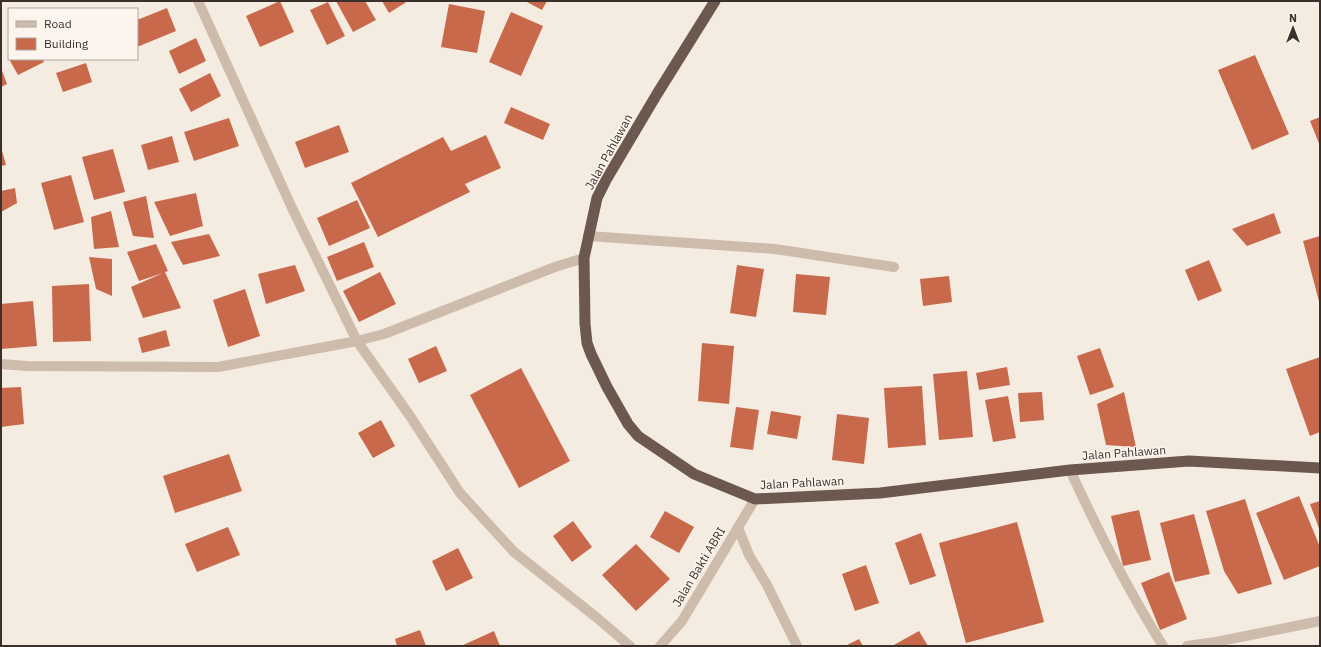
<svg xmlns="http://www.w3.org/2000/svg" width="1321" height="647" font-family="'IBM Plex Sans',sans-serif">
	<style>
		.building { fill: #c8694b }
		.lines { fill: none; stroke-linecap: round; stroke-linejoin: round }
		.minor { stroke: #cdbbac; stroke-width: 10 }
		.tertiary { stroke: #cdbbac; stroke-width: 10 }
		.trunk { stroke: #6c584f; stroke-width: 11 }
		.labels { text-anchor: middle; stroke-width: 3; stroke-linejoin: round; paint-order: stroke }
		.street-label { font-size: 12px; fill: #3b302b; stroke: #fbf5ee }
	</style>
	<rect width="100%" height="100%" fill="#f4ebe1"/>
	<!-- building -->
	<path class="building" d="M280 1 294 32 260 47 246 16Z
		M336 1H365L376 20 353 32Z
		M382 1H408L389 13Z
		M525 1H547L542 10Z
		M328 2 345 36 327 45 310 10Z
		M449 4 485 11 477 53 441 47Z
		M167 8 176 31 137 47V20Z
		M511 12 543 26 521 76 489 62Z
		M196 38 206 61 179 74 169 51Z
		M1255 55 1289 134 1252 150 1218 70Z
		M9 59H42L44 62 18 75Z
		M86 63 92 82 63 92 56 73Z
		M1 68 7 84 1 87Z
		M210 73 221 96 191 112 179 89Z
		M511 107 550 124 543 140 504 123Z
		M1320 117V146L1310 121Z
		M229 118 239 146 194 161 184 132Z
		M339 125 349 152 305 168 295 142Z
		M486 135 501 168 465 184 470 192 378 237 351 183 443 137 451 151Z
		M172 136 179 162 148 170 141 145Z
		M1 147 6 165 1 166Z
		M113 149 125 192 94 200 82 157Z
		M71 175 84 222 54 230 41 183Z
		M15 188 17 203 1 212V191Z
		M196 193 203 226 170 236 154 202Z
		M146 196 154 238 133 236 123 202Z
		M357 200 370 228 329 246 317 218Z
		M111 211 119 247 94 249 91 217Z
		M1274 213 1281 233 1247 246 1232 229Z
		M209 234 220 256 183 265 171 242Z
		M1320 236V305L1303 241Z
		M364 242 374 267 337 281 327 257Z
		M156 244 168 271 165 272 181 308 143 318 131 287 163 273 139 281 127 252Z
		M89 257 112 259V296L96 289Z
		M1209 260 1222 291 1198 301 1185 270Z
		M295 265 305 291 266 304 258 274Z
		M737 265 764 269 756 317 730 313Z
		M380 272 396 304 359 322 343 291Z
		M796 274 830 277 826 315 793 312Z
		M949 276 952 302 923 306 920 279Z
		M89 284 91 341 53 342 52 286Z
		M245 289 260 336 228 347 213 300Z
		M33 301 37 346 1 349V304Z
		M166 330 170 346 142 353 138 338Z
		M702 343 734 346 729 404 698 401Z
		M436 346 447 371 419 383 408 359Z
		M1100 348 1114 387 1090 395 1077 356Z
		M1320 357V432L1310 436 1286 369Z
		M1007 367 1010 385 979 390 976 373Z
		M521 368 570 461 519 488 470 395Z
		M967 371 973 437 939 440 933 374Z
		M922 386 926 445 888 448 884 388Z
		M21 387 24 424 1 427V388Z
		M1042 392 1044 420 1020 422 1018 393Z
		M1124 392 1136 447 1106 445 1097 404Z
		M1008 396 1016 438 993 442 985 400Z
		M736 407 759 410 753 450 730 447Z
		M771 411 801 416 797 439 767 434Z
		M837 414 869 418 864 464 832 460Z
		M381 420 395 446 373 458 358 433Z
		M229 454 242 491 175 513 163 476Z
		M1299 496 1320 547V566L1284 580 1256 513Z
		M1245 499 1272 584 1238 594 1224 571 1206 511Z
		M1320 501V531L1310 504Z
		M1139 510 1151 560 1123 566 1111 516Z
		M665 511 694 527 679 553 650 537Z
		M1194 514 1210 574 1175 582 1160 523Z
		M573 521 592 547 572 562 553 536Z
		M1017 522 1044 622 966 643 939 543Z
		M228 527 240 555 197 572 185 544Z
		M921 533 936 576 910 585 895 543Z
		M636 544 670 579 636 611 602 575Z
		M458 548 473 578 446 591 432 561Z
		M866 565 879 603 855 611 842 574Z
		M1169 572 1187 619 1160 630 1141 583Z
		M420 630 426 646H397L395 639Z
		M494 631 500 646H461Z
		M919 631 928 646H892Z
		M859 639 863 646H845Z"/>
	<g class="lines">
		<!-- minor -->
		<path class="minor" d="M198 1 292 208 357 341 410 416 460 493 514 552 596 617 630 646
			M588 236 775 249 894 267
			M1 364 27 366 218 367 357 341 384 334 555 267 584 258
			M1070 470C1098 531 1128 590 1163 646
			M738 528 749 555 767 585 797 646
			M1187 646 1216 642 1320 621"/>
		<!-- tertiary -->
		<path class="tertiary" d="M660 646 682 621 755 499"/>
		<!-- trunk -->
		<path class="trunk" d="M715 1 657 94 606 180 597 198 584 258 585 324 587 343 591 354 607 387 628 424 638 436 694 474 755 499 880 493 1070 470 1189 461 1320 468"/>
	</g>
	<g class="labels">
		<!-- street labels -->
		<g class="street-label">
			<text transform="translate(609 152) rotate(-61)" y="4">Jalan Pahlawan</text>
			<text transform="translate(1124 453) rotate(-4)" y="4">Jalan Pahlawan</text>
			<text transform="translate(802 483) rotate(-3)" y="4">Jalan Pahlawan</text>
			<text transform="translate(699 567) rotate(-59)" y="4">Jalan Bakti ABRI</text>
		</g>
	</g>
	<!-- border -->
	<rect width="1321" height="647" fill="none" stroke="#3b302b" stroke-width="4"/>
	<!-- legend -->
	<rect x="8" y="8" width="130" height="52" fill="#fbf5ee" stroke="#aea6a0"/>
	<rect x="16" y="21" width="20" height="6" fill="#cdbbac" stroke="#aea6a0"/>
	<text x="44" y="28" font-size="12" fill="#3b302b">Road</text>
	<rect x="16" y="38" width="20" height="12" fill="#c8694b" stroke="#aea6a0"/>
	<text x="44" y="48" font-size="12" fill="#3b302b">Building</text>
	<!-- north arrow -->
	<g transform="translate(1293 28)" stroke="#fbf5ee" stroke-width="3" paint-order="stroke">
	<path d="M0-3L7 15L0 10L-7 15Z" fill="#3b302b"/>
	<text y="-6" font-size="11" font-weight="bold" text-anchor="middle" fill="#3b302b">N</text>
	</g>
</svg>
